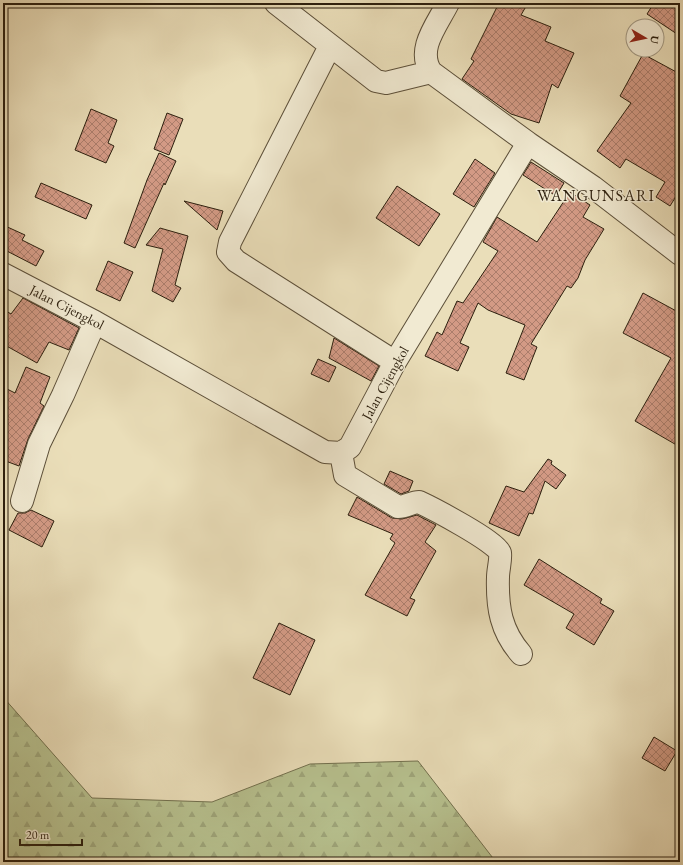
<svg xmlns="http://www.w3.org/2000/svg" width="683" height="865" font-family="'EB Garamond',serif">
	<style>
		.forest { fill: url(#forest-firs); stroke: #72704e }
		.building { fill: url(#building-cross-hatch); stroke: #2c1f0e }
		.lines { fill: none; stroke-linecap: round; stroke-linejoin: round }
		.street-casing { stroke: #5c4f39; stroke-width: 24 }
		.street { stroke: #f1ead2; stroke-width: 22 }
		.labels { text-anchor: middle; stroke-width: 3; stroke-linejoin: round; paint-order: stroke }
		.street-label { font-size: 14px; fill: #2c1f0e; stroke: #f1ead2 }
		.quarter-label { font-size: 16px; letter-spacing: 1px; fill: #2c1f0e; stroke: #f1ead2 }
	</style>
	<defs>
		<pattern id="forest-firs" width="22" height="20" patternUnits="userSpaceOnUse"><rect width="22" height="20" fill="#b7c18f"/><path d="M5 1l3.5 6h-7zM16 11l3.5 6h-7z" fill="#9ea57a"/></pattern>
		<pattern id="building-cross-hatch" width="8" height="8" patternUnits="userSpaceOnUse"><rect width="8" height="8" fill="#d39a85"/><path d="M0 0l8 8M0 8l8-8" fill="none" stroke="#ab7d6b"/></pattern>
	</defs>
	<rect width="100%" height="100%" fill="#eadeb9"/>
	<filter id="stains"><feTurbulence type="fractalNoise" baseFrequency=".005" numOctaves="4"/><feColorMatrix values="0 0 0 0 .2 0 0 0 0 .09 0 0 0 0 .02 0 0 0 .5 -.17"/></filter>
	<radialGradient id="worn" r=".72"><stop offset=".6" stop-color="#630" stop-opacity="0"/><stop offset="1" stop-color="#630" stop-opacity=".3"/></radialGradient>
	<!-- forest -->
	<path class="forest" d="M3 697 92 798 212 802 310 764 418 761 496 862H3Z"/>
	<!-- building -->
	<path class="building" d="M499 3H528L521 15 551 27 545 41 574 53 558 88 552 84 539 123 511 114 462 79 474 61 471 59Z
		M654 3H680V36L647 14Z
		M643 54 680 74V190L670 206 656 197 665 182 626 159 620 168 597 151 631 103 620 96Z
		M91 109 117 120 108 143 114 146 106 163 75 150Z
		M167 113 183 119 169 155 154 149Z
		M159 153 176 161 165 185 164 183 135 248 124 243 147 180Z
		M475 159 495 173 474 207 453 194Z
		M531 162 564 183 556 196 523 175Z
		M41 183 92 205 86 219 35 197Z
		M397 186 440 214 419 246 376 218Z
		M570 192 590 205 583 217 604 229 585 260 578 278 571 288 567 286 531 344 537 347 524 380 506 373 525 325 488 310 478 303 460 343 469 347 458 371 425 356 437 332 442 335 457 301 463 303 498 251 483 242 497 217 537 242Z
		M184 201 223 211 217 230Z
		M3 225 25 235 22 240 44 251 36 266 3 249Z
		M160 228 188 236 175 285 181 288 173 302 152 291 163 249 146 245Z
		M108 261 133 272 120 301 96 290Z
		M643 293 680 313V447L635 421 671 358 623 333Z
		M23 298 79 328 69 350 49 342 37 363 3 344V309L11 314Z
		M334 338 379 366 371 381 329 358Z
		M318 359 336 367 329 382 311 374Z
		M26 367 50 377 40 403 44 406 28 439 19 466 3 460V431L8 419 3 416V387L15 393Z
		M548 459 552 461 551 464 566 475 556 489 545 481 533 514 529 513 519 536 489 523 506 486 524 492Z
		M390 471 413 481 409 491 401 494 384 484Z
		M357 497 392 518 402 519 417 515 436 525 425 542 436 551 410 598 415 600 407 616 365 595 395 543 390 539 393 534 348 515Z
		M31 510 54 521 42 547 9 530 18 513H25Z
		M539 559 602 599 600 603 614 611 594 645 566 628 574 614 524 585Z
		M279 623 315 640 290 695 253 678Z
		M654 737 677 751 665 771 642 758Z"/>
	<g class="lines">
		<defs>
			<path id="street" d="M276 3 376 81 386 83 431 72
				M448 3C437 25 416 49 431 72L528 143 593 187 680 254
				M330 46 230 242 228 252 236 261 395 362
				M3 274 95 322 325 452 341 453 350 447 395 362 528 143
				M341 453 345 475 398 507C406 507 412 502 419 502 432 508 497 542 500 553 501 560 498 570 498 577 497 608 501 631 521 654
				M22 501 39 444 63 395 95 322"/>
		</defs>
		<!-- street casing -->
		<use href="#street" class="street-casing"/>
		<!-- street -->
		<use href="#street" class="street"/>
	</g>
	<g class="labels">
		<!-- street labels -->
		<g class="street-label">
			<text transform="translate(67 307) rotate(27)" y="5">Jalan Cijengkol</text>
			<text transform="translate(385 383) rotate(-61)" y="5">Jalan Cijengkol</text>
		</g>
		<!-- quarter labels -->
		<g class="quarter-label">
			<text x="596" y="201">WANGUNSARI</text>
		</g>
	</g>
	<!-- margin -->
	<rect width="683" height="865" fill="none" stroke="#eadeb9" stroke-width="16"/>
	<rect x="4" y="4" width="675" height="857" fill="none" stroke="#2c1f0e" stroke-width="2"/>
	<rect x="8" y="8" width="667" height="849" fill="none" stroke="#2c1f0e"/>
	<!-- north arrow -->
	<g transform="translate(645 38) rotate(99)"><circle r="19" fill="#f1ead2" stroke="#a29984"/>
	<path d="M0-3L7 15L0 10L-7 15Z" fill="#8f2418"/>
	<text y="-6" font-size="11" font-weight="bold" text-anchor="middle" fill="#2c1f0e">U</text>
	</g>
	<!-- scale -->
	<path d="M20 839v6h62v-6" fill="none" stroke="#2c1f0e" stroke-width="2"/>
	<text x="26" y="839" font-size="12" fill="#2c1f0e" stroke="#f1ead2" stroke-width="3" paint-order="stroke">20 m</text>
	<rect width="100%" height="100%" filter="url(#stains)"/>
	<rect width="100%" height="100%" fill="url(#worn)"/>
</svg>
